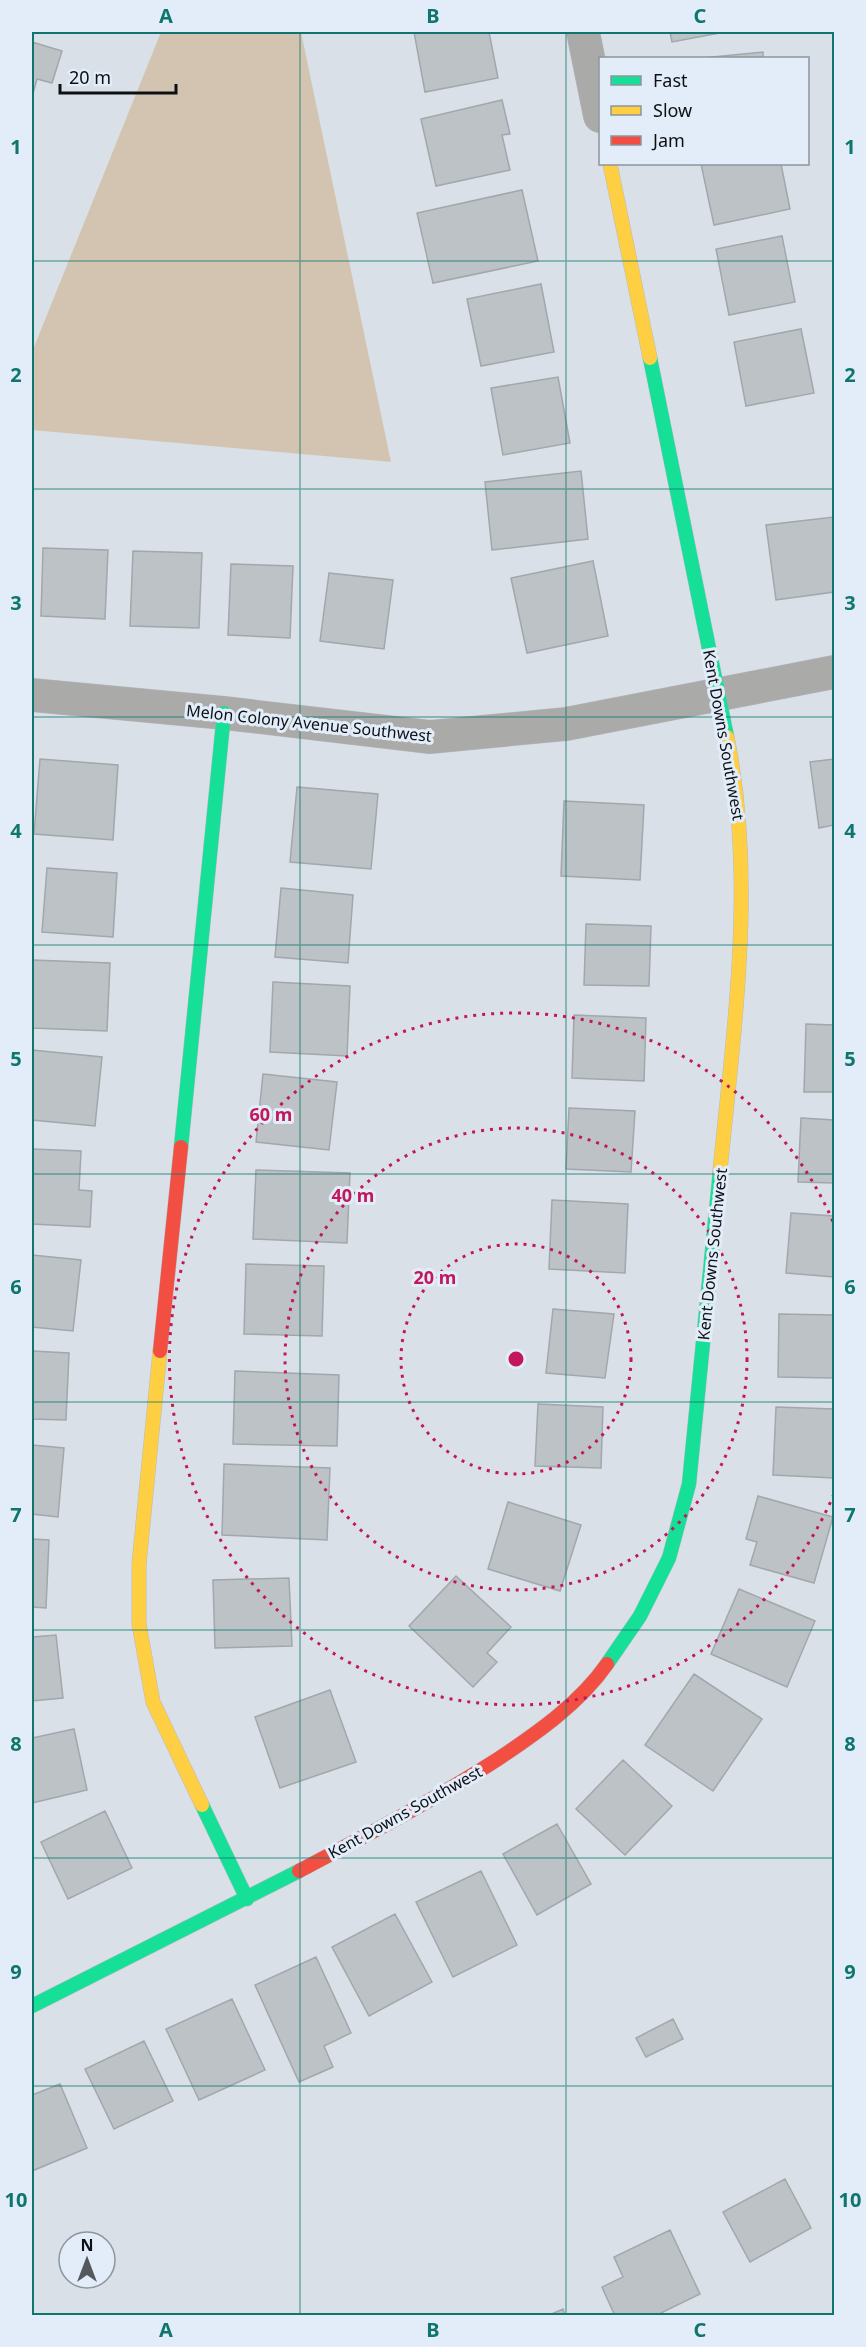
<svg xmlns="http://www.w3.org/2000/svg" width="866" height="2347" font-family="'Noto Sans',sans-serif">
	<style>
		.green { fill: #d3c4b1 }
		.building { fill: #bdc2c7; stroke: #a2a7ac; stroke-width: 1.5 }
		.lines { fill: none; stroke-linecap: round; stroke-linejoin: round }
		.street-casing { stroke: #b6bbc0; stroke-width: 34 }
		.fast-casing { stroke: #b6bbc0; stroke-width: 15 }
		.slow-casing { stroke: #b6bbc0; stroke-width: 15 }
		.jam-casing { stroke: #b6bbc0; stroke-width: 15 }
		.street { stroke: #aaaaa9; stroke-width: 33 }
		.fast { stroke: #16e098; stroke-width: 14 }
		.slow { stroke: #ffcf43; stroke-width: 14 }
		.jam { stroke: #f24e42; stroke-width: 14 }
		.grid { fill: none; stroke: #0f766e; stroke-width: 1.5; stroke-opacity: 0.55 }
		.ring { fill: none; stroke: #c2185b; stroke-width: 3; stroke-dasharray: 3 6 }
		.labels { text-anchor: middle; stroke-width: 6; stroke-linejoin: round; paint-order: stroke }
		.street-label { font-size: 16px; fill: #0d1014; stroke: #e2edf9 }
		.centre { fill: #c2185b; stroke: #e2edf9; stroke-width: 3 }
		.ring-label { font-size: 18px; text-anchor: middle; font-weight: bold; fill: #c2185b; stroke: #e2edf9; stroke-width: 6; stroke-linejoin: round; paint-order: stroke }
		.neatline { fill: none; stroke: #0f766e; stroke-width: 2 }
		.grid-label { font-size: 20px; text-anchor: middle; font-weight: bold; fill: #0f766e }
	</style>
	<rect width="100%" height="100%" fill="#dae0e7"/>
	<!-- green -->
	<path class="green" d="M161 32H301L391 462 32 430V352Z"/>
	<!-- building -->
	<path class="building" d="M414 32H489L498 78 425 92Z
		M670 32H725L672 42Z
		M32 42 62 51 52 83 37 79 32 97Z
		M763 52V58H702Z
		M502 100 510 134 502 135 510 170 436 186 421 119Z
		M701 164H781L790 209 714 225Z
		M522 190 538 261 433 283 417 213Z
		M782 236 795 302 729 315 716 249Z
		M541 284 554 352 481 366 467 299Z
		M801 329 814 393 746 406 734 342Z
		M558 377 570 443 503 455 491 388Z
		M581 471 588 539 492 550 485 482Z
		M834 517V592L776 600 766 525Z
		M43 548 108 550 105 619 41 616Z
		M133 551 202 553 199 628 130 626Z
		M593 561 608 636 527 653 511 578Z
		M231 564 293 566 290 638 228 635Z
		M329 573 393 580 384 649 320 641Z
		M40 759 118 765 113 840 34 834Z
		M834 759V825L819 828 810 762Z
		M297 787 378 794 371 869 290 862Z
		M564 801 644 805 640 880 561 876Z
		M47 868 117 873 113 937 42 932Z
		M281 888 353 895 348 963 275 957Z
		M586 924 651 926 649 986 584 985Z
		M33 960 110 963 107 1031 32 1028Z
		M273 982 350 986 347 1056 270 1052Z
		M574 1015 646 1018 644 1081 572 1078Z
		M806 1024 834 1025V1092H804Z
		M32 1050 102 1057 95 1126 32 1120Z
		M263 1074 337 1082 329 1150 256 1142Z
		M569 1108 635 1111 631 1172 566 1169Z
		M801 1118 834 1120V1183L798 1182Z
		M32 1149 81 1151 79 1190 92 1191 90 1227 32 1224Z
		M256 1170 350 1173 347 1243 253 1239Z
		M552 1200 628 1204 625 1273 549 1269Z
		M791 1213 834 1216V1277L786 1273Z
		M32 1255 81 1260 73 1331 32 1327Z
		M246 1264 324 1266 322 1336 244 1334Z
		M553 1309 614 1314 605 1378 546 1373Z
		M779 1314 834 1315V1378L778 1377Z
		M32 1351 69 1353 66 1420 32 1419Z
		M235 1371 339 1375 337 1446 233 1444Z
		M538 1404 603 1407 601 1468 535 1466Z
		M776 1407 834 1409V1478L773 1475Z
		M32 1445 64 1448 58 1517 32 1514Z
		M224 1464 330 1468 327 1540 222 1535Z
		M758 1496 833 1517 814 1583 750 1565 757 1542 746 1539Z
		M508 1502 581 1525 560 1591 488 1569Z
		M32 1539 49 1540 46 1608 32 1607Z
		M456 1576 511 1627 487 1653 497 1662 473 1687 409 1626Z
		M289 1578 292 1646 215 1648 213 1580Z
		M739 1589 815 1621 787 1687 711 1654Z
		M56 1635 63 1698 32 1701V1637Z
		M694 1674 762 1719 713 1791 645 1745Z
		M330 1690 356 1762 280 1788 255 1717Z
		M74 1729 87 1790 32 1803V1738Z
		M623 1760 672 1806 625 1855 576 1809Z
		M105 1811 132 1868 68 1899 41 1842Z
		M557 1824 591 1884 537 1915 503 1854Z
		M481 1871 517 1945 453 1977 416 1902Z
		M395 1914 432 1982 369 2016 332 1947Z
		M316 1957 351 2033 324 2046 333 2067 299 2082 255 1985Z
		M232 1999 265 2070 199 2100 166 2029Z
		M673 2019 683 2039 646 2057 636 2038Z
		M144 2041 173 2101 114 2129 85 2069Z
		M60 2084 87 2148 32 2171V2095Z
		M785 2179 811 2228 750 2262 723 2212Z
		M670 2230 700 2294 655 2316H615L602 2287 623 2277 614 2257Z
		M563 2309 565 2316H547Z"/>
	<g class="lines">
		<defs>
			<path id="street" d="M583 32 600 116
				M32 695 224 713 430 737 566 724 834 672"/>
			<path id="fast" d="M650 358 727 737
				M181 1147 224 713
				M607 1664 640 1616 669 1558 689 1484 720 1171
				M202 1805 247 1899
				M32 2006 299 1871"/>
			<path id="slow" d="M610 164 650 358
				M720 1171C734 1027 756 880 727 737
				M160 1351 139 1564V1624L153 1702 202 1805"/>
			<path id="jam" d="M160 1351 181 1147
				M299 1871C367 1835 434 1800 498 1759 537 1733 580 1703 607 1664"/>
		</defs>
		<!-- street casing -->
		<use href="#street" class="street-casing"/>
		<!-- fast casing -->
		<use href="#fast" class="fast-casing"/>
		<!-- slow casing -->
		<use href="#slow" class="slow-casing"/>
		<!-- jam casing -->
		<use href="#jam" class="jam-casing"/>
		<!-- street -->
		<use href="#street" class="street"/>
		<!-- fast -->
		<use href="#fast" class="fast"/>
		<!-- slow -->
		<use href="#slow" class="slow"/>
		<!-- jam -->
		<use href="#jam" class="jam"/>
	</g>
	<!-- grid -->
	<path class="grid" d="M300 32V2316M566 32V2316M32 261H834M32 489H834M32 717H834M32 945H834M32 1174H834M32 1402H834M32 1630H834M32 1858H834M32 2086H834"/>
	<!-- distance rings -->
	<g class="ring">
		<circle cx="516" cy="1359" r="115"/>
		<circle cx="516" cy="1359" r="231"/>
		<path d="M834 1494A346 346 0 1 1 834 1224"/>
	</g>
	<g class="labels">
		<!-- street labels -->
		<g class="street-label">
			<text transform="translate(309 723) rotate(6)" y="6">Melon Colony Avenue Southwest</text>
			<text transform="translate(724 735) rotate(80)" y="6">Kent Downs Southwest</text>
			<text transform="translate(712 1254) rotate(-84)" y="6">Kent Downs Southwest</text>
			<text transform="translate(405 1812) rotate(-29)" y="6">Kent Downs Southwest</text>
		</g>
	</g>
	<circle cx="516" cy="1359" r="9" class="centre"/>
	<g class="ring-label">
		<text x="271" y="1121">60 m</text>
		<text x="353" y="1202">40 m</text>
		<text x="435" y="1284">20 m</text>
	</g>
	<!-- border -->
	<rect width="866" height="2347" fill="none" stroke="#e2edf9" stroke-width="66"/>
	<!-- legend -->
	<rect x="599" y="57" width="210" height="108" fill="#e2edf9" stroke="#8d959d" stroke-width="1.5"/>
	<rect x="611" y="76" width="30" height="9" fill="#16e098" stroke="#8d959d" stroke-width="1.5"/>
	<text x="653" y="87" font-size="18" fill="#0d1014">Fast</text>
	<rect x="611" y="106" width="30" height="9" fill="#ffcf43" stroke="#8d959d" stroke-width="1.5"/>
	<text x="653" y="117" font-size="18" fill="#0d1014">Slow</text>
	<rect x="611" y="136" width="30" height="9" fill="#f24e42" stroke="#8d959d" stroke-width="1.5"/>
	<text x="653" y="147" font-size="18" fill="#0d1014">Jam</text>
	<!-- north arrow -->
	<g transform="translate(87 2260)"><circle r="28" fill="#e2edf9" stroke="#8d959d" stroke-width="1.5"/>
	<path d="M0-4.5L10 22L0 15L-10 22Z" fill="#55595e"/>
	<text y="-9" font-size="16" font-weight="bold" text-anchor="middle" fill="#0d1014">N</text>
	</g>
	<!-- scale -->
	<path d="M60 84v9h116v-9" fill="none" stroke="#0d1014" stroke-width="3"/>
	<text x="69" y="84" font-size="18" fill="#0d1014" stroke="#e2edf9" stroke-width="4.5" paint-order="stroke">20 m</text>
	<rect x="33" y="33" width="800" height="2281" class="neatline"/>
	<g class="grid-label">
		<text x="166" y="23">A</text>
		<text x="433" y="23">B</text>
		<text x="700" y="23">C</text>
		<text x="16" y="154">1</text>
		<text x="850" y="154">1</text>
		<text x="16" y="382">2</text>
		<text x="850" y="382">2</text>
		<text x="16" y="610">3</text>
		<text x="850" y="610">3</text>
		<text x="16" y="838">4</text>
		<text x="850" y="838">4</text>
		<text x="16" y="1066">5</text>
		<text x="850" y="1066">5</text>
		<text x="16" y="1294">6</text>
		<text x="850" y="1294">6</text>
		<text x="16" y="1522">7</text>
		<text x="850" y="1522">7</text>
		<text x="16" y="1751">8</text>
		<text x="850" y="1751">8</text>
		<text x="16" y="1979">9</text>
		<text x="850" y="1979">9</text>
		<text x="16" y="2207">10</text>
		<text x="850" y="2207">10</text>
		<text x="166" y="2337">A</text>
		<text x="433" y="2337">B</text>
		<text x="700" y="2337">C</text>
	</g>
</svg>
